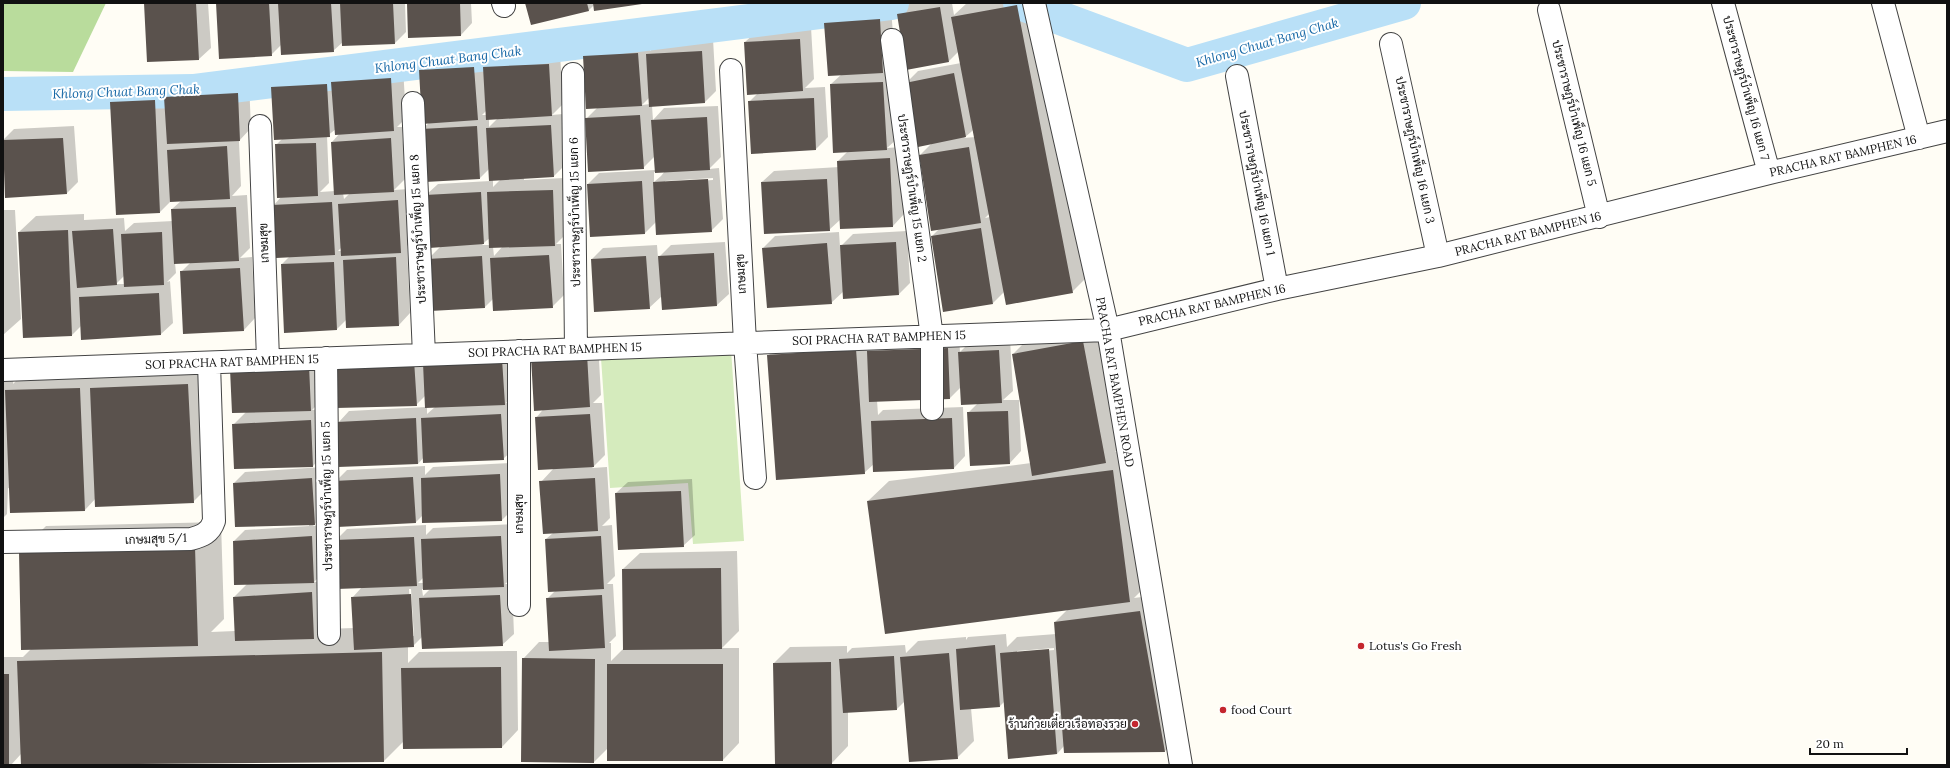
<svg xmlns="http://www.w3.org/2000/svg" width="1950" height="768" font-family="Lora,Sarabun,serif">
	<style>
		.green { fill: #d5ebbd }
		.forest { fill: #b9dc9c }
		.shadow { fill: #0003; fill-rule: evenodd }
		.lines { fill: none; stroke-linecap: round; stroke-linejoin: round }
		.canal { stroke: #b9e0f7; stroke-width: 34 }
		.building { fill: #5a524d }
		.minor-casing { stroke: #444; stroke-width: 24 }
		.minor { stroke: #fff; stroke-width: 22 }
		.poi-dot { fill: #c4262e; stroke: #fff; stroke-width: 1.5 }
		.labels { text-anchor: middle; stroke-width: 4; stroke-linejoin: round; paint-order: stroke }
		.street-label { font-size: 12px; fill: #111; stroke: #fff }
		.poi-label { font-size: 12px; fill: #111; stroke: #fff; text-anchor: start }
		.water-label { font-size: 13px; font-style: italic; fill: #1768a6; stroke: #fff }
	</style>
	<rect width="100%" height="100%" fill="#fffdf5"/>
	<!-- green -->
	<path class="green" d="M731 349 744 541 693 544 688 483 610 488 601 358Z"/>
	<!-- forest -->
	<path class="forest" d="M3 3H106L73 72 3 71Z"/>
	<!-- shadow -->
	<path class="shadow" d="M145 3H208L211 48 199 59 148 61Z
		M217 3H405L406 32 395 43 343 42 333 51 281 45 271 55Z
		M408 3H471L472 23 461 35Z
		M527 3H642L594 5 589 10 532 23Z
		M910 3H952L954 15 967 3H1041L1093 271 1072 292 1005 291 993 303 932 236 939 229 920 155 932 143 906 83 918 71 961 63 959 51 949 61 898 14ZM974 129 975 137 964 138 971 132ZM990 213V217L985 218Z
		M891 8 895 60 884 71 894 70 898 138 887 148 901 147 904 214 893 226 841 219 829 230 762 182 774 171 839 167 838 161 848 151 831 84 842 74 825 23 837 11Z
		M811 27 814 79 805 88 825 87 828 137 816 149 749 102 758 93 745 42 757 31Z
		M713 39 716 91 705 102 652 106 653 120 664 108 718 106 721 157 709 169 719 168 723 219 711 231 656 222 645 233 591 236 588 184 599 173 655 170V156L643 168 586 119 597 108 584 57 595 45 649 42 650 51 659 43ZM650 97V104L642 105ZM665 171 661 176 654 182V172ZM713 178V180L665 183V181Z
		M560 53 563 104 552 115 563 114 566 164 554 176 524 178V180L564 178 566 234 556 244H561L564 295 552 307 493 299 485 307 428 259 441 246 426 195 438 184 490 181V168L480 178 425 181 422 129 430 122 420 71 431 59 486 56V66L496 56ZM487 110V115H482ZM489 118H498L489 127ZM501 179 493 187V180ZM490 238V245H482L486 241ZM493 247H502L494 256Z
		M403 67 406 118 397 127H402L405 179 394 190 409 189 412 240 407 246 410 313 399 325 347 319 337 329 282 264 290 256 273 206 282 196 276 145 282 139 272 87 284 76 338 73V76L344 70ZM336 129 340 133 332 142 335 191 320 192 329 183 327 136ZM343 193H350L344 199ZM342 247V251H338Z
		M249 82 251 128 239 141 241 186 232 196 247 195 250 248 240 258 252 257 255 318 244 330 181 272 191 262 175 263 176 273 167 282 170 281 173 323 161 334 81 326 72 335 19 232 36 216 84 214V220L124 218 125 231 134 223 173 221 172 209 181 201H171L160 212 111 102 128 86 171 84V91L177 86ZM124 276 125 284H116Z
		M74 126 78 182 67 193 6 197 3 140 14 129Z
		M3 210H15L21 319 3 335Z
		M907 231 910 283 899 294 844 291 831 303 763 248 775 236 839 232 840 247 853 234Z
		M725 242 729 294 717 305 662 296 649 308 592 259 603 248 657 245 658 258 671 245Z
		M1100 325 1122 446 1115 452 1134 450 1151 581 1134 598 1157 595 1181 735 1165 751 1064 746 1057 754 1009 758 1005 701 1000 706 971 708 974 741 957 758 905 701 897 709 848 712V746L832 763 774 663 790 647 847 646V653L852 648 905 645 906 653 918 641 966 637V640L968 637 1006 634 1007 647 1017 637 1056 634 1055 622 1067 610 868 501 889 481 1031 463 1020 400H1019L1021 451 1010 463 968 413 978 403 961 387 950 398 877 400 878 415 883 410 963 407 965 456 954 468 874 464 864 473 768 356 785 339 959 337 960 352 971 341 1010 339 1013 391 1003 400H1020L1013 354 1029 338ZM1054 648V650L1017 653V651Z
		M598 343 601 395 593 403H602L605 455 592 468 607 467 610 518 602 526 612 525 615 576 607 584H613L616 636 609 643H611V661L624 648 623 569 640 553 737 551 739 631 722 648H739V743L723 760 608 748 594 762 522 761 523 659 539 642H550L547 599 555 591 546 539 553 533 541 482 554 468 536 418Z
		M513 348 516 393 506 403H512L515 448 503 459 424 457 418 464 338 423 349 411 426 407 425 396 416 405 336 365ZM427 407H435L427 414Z
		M320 353 323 399 312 410 322 409 324 454 313 466 233 425 246 412Z
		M214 359 219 476 193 502 96 498 85 510 8 488 7 514 3 518V375H14L13 384 32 365Z
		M511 463 514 508 502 520 423 515 416 522 335 482 347 470 425 466V475L433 467Z
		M323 467 326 512 313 526 323 525 326 570 314 582 323 581V629L354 628 352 598 362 587 336 540 347 529 426 525V535L433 528 513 524 515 575 505 584H512L514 634 502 645 422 637 413 646H408V663L419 652 517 651 518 730 502 747 404 741 384 761 21 754 11 765H3V657H23L31 649 20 552 46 526 221 522 224 619 211 632 235 631 234 597 247 584 234 541 245 530 309 526V524L234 483 245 472ZM424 577V583H418ZM409 589H411L414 636H412ZM422 589H430L423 596Z
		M692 479 695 535 683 546 616 493 628 482Z"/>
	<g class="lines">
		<!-- canal -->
		<path class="canal" d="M1020 3 1187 65 1404 3
			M3 94 193 91 892 3"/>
	</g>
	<!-- building -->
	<path class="building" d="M144 3H196L199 60 147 62Z
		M216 3H269L272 56 219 59Z
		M278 3H331L334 52 281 55Z
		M340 3H393L395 44 342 46Z
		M407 3H460L461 36 408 38Z
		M525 3H587L589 11 531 25Z
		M593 3H642V4L594 11Z
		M1017 5 1073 293 1006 305 951 17Z
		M940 7 949 62 906 70 897 14Z
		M880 19 883 73 828 76 824 23Z
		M800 39 803 91 747 95 744 42Z
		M702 51 705 103 649 107 646 54Z
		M638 53 642 106 586 109 583 56Z
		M549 64 552 116 486 120 483 67Z
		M474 67 478 120 422 124 419 70Z
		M954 73 966 137 918 147 905 83Z
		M391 78 394 131 335 135 331 82Z
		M883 82 887 150 833 153 830 84Z
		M327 84 330 137 274 140 271 87Z
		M238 93 240 141 167 144 164 97Z
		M814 98 816 150 751 154 748 101Z
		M155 100 160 213 116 215 110 102Z
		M640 115 644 169 588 172 585 118Z
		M707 117 710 170 655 173 651 120Z
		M551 125 554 177 489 181 486 128Z
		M477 126 480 179 425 182 421 129Z
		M63 138 67 194 5 198 3 140Z
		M391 138 394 192 334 195 331 142Z
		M316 143 318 196 277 198 275 144Z
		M227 146 230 199 170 202 167 150Z
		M969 147 981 223 931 231 919 155Z
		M890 158 893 227 840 229 837 161Z
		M708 179 712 232 656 235 653 182Z
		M827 179 830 231 764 234 761 182Z
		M642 181 645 234 590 237 587 184Z
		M553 190 555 246 489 248 487 192Z
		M481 192 484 244 429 248 425 195Z
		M398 200 401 253 341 256 338 204Z
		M332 202 335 255 276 258 272 205Z
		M236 207 239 261 174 264 171 209Z
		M981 228 993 304 943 312 931 236Z
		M113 229 117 285 77 288 72 231Z
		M68 230 72 336 23 338 18 232Z
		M162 232 164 285 124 287 121 234Z
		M896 242 899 295 843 299 840 245Z
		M827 243 832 304 767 308 762 248Z
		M714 253 717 306 662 310 658 256Z
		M549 255 553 308 493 311 490 258Z
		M482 256 485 308 430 311 427 259Z
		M646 256 650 309 594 312 591 259Z
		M396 257 399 326 346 328 343 260Z
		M334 262 337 330 284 333 281 264Z
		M240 268 244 331 183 334 180 271Z
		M159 293 161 335 81 340 79 297Z
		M1083 341 1106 463 1032 476 1012 354Z
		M948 348 950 399 869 402 867 351Z
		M856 349 865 474 776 480 767 355Z
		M999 350 1002 403 961 405 958 352Z
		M587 354 590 407 534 411 531 357Z
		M502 359 505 405 425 408 423 363Z
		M414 360 417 406 336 408 335 364Z
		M309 365 311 411 232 413 230 369Z
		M188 384 194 503 95 507 90 388Z
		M80 388 85 511 10 513 5 390Z
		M1008 411 1010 464 970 466 967 412Z
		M501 414 504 460 423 463 421 418Z
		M590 414 594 467 538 470 535 417Z
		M416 418 418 464 338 467 337 422Z
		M952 418 954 469 873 472 871 421Z
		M311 420 313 467 234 469 232 424Z
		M1113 470 1130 602 885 634 867 501Z
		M500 474 502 521 422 523 421 478Z
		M413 477 416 523 337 527 334 481Z
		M312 478 315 525 235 527 233 483Z
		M595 478 598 531 543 534 539 481Z
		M681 491 684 547 618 550 615 493Z
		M312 536 314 583 234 585 233 541Z
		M501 536 504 587 423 590 421 539Z
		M601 536 604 589 548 592 545 539Z
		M414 537 417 586 337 589 335 540Z
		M195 547 198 646 21 650 19 552Z
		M721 568 722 649 623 650 622 569Z
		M312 592 314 639 235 641 233 597Z
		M411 594 414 647 354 650 351 597Z
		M500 595 503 646 422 649 419 598Z
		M602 595 605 648 549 651 546 598Z
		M1140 611 1165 752 1064 753 1054 622Z
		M995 645 1000 707 960 710 956 649Z
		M1049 649 1057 754 1008 759 1000 653Z
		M382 652 384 762 21 765 17 661Z
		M949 653 958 759 909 762 900 657Z
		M894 656 897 710 843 713 839 659Z
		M522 658 595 659 594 763 521 762Z
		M831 662 832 764H775L773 663Z
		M607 664H723V761H607Z
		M501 667 502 748 403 749 401 668Z
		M3 674H9V765H3Z"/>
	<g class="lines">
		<defs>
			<path id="minor" d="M503 3 504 6
				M1034 3 1108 330 1181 765
				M1723 3 1769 173
				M1883 3 1919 138
				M1549 10 1599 217
				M892 40 932 337V409
				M1391 44 1438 256
				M731 70 745 343 755 478
				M573 74 576 349
				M1237 76 1277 289
				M413 103 424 355
				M260 126 268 360
				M519 351V605
				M326 358 329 634
				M3 370 1108 330 1277 289 1438 256 1769 173 1947 131
				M3 542 191 539C202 536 210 533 214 521L209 363"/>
		</defs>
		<!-- minor casing -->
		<use href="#minor" class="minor-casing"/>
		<!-- minor -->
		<use href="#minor" class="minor"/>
	</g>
	<!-- markers -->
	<g class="poi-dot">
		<circle cx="1361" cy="646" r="4"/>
		<circle cx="1223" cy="710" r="4"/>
		<circle cx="1135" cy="724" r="4"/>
	</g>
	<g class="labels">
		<!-- street labels -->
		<g class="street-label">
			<text transform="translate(1746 88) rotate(75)" y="4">ประชาราษฎร์บำเพ็ญ 16 แยก 7</text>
			<text transform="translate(1574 113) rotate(76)" y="4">ประชาราษฎร์บำเพ็ญ 16 แยก 5</text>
			<text transform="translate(1415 150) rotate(78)" y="4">ประชาราษฎร์บำเพ็ญ 16 แยก 3</text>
			<text transform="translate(1843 156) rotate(-13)" y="4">PRACHA RAT BAMPHEN 16</text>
			<text transform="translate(1257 183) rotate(79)" y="4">ประชาราษฎร์บำเพ็ญ 16 แยก 1</text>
			<text transform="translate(912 188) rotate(82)" y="4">ประชาราษฎร์บำเพ็ญ 15 แยก 2</text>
			<text transform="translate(575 212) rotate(-91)" y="4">ประชาราษฎร์บำเพ็ญ 15 แยก 6</text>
			<text transform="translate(418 229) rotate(-93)" y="4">ประชาราษฎร์บำเพ็ญ 15 แยก 8</text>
			<text transform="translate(1528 234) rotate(-14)" y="4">PRACHA RAT BAMPHEN 16</text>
			<text transform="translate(264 243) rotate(-92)" y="4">เกษมสุข</text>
			<text transform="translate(741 274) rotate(-93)" y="4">เกษมสุข</text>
			<text transform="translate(1212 305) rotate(-13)" y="4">PRACHA RAT BAMPHEN 16</text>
			<text transform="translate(879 338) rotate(-2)" y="4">SOI PRACHA RAT BAMPHEN 15</text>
			<text transform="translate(555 350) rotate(-2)" y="4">SOI PRACHA RAT BAMPHEN 15</text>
			<text transform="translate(232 362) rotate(-2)" y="4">SOI PRACHA RAT BAMPHEN 15</text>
			<text transform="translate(1115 382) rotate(80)" y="4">PRACHA RAT BAMPHEN ROAD</text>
			<text transform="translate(327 496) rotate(-91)" y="4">ประชาราษฎร์บำเพ็ญ 15 แยก 5</text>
			<text transform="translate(519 514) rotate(-90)" y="4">เกษมสุข</text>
			<text transform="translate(156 539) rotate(-2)" y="4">เกษมสุข 5/1</text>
		</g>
		<!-- poi labels -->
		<g class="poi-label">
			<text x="1369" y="650">Lotus's Go Fresh</text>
			<text x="1231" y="714">food Court</text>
			<text x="1127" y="728" text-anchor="end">ร้านก๋วยเตี๋ยวเรือทองรวย</text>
		</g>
		<!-- water labels -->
		<g class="water-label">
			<text transform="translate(1267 42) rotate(-16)" y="5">Khlong Chuat Bang Chak</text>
			<text transform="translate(448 59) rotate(-7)" y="5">Khlong Chuat Bang Chak</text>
			<text transform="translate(126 91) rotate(-2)" y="5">Khlong Chuat Bang Chak</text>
		</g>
	</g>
	<!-- border -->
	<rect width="1950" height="768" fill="none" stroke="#111111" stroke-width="8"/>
	<!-- scale -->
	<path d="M1810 748v6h97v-6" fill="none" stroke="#111111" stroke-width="2"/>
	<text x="1816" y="748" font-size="12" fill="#111111" stroke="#ffffff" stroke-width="3" paint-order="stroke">20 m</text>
</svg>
